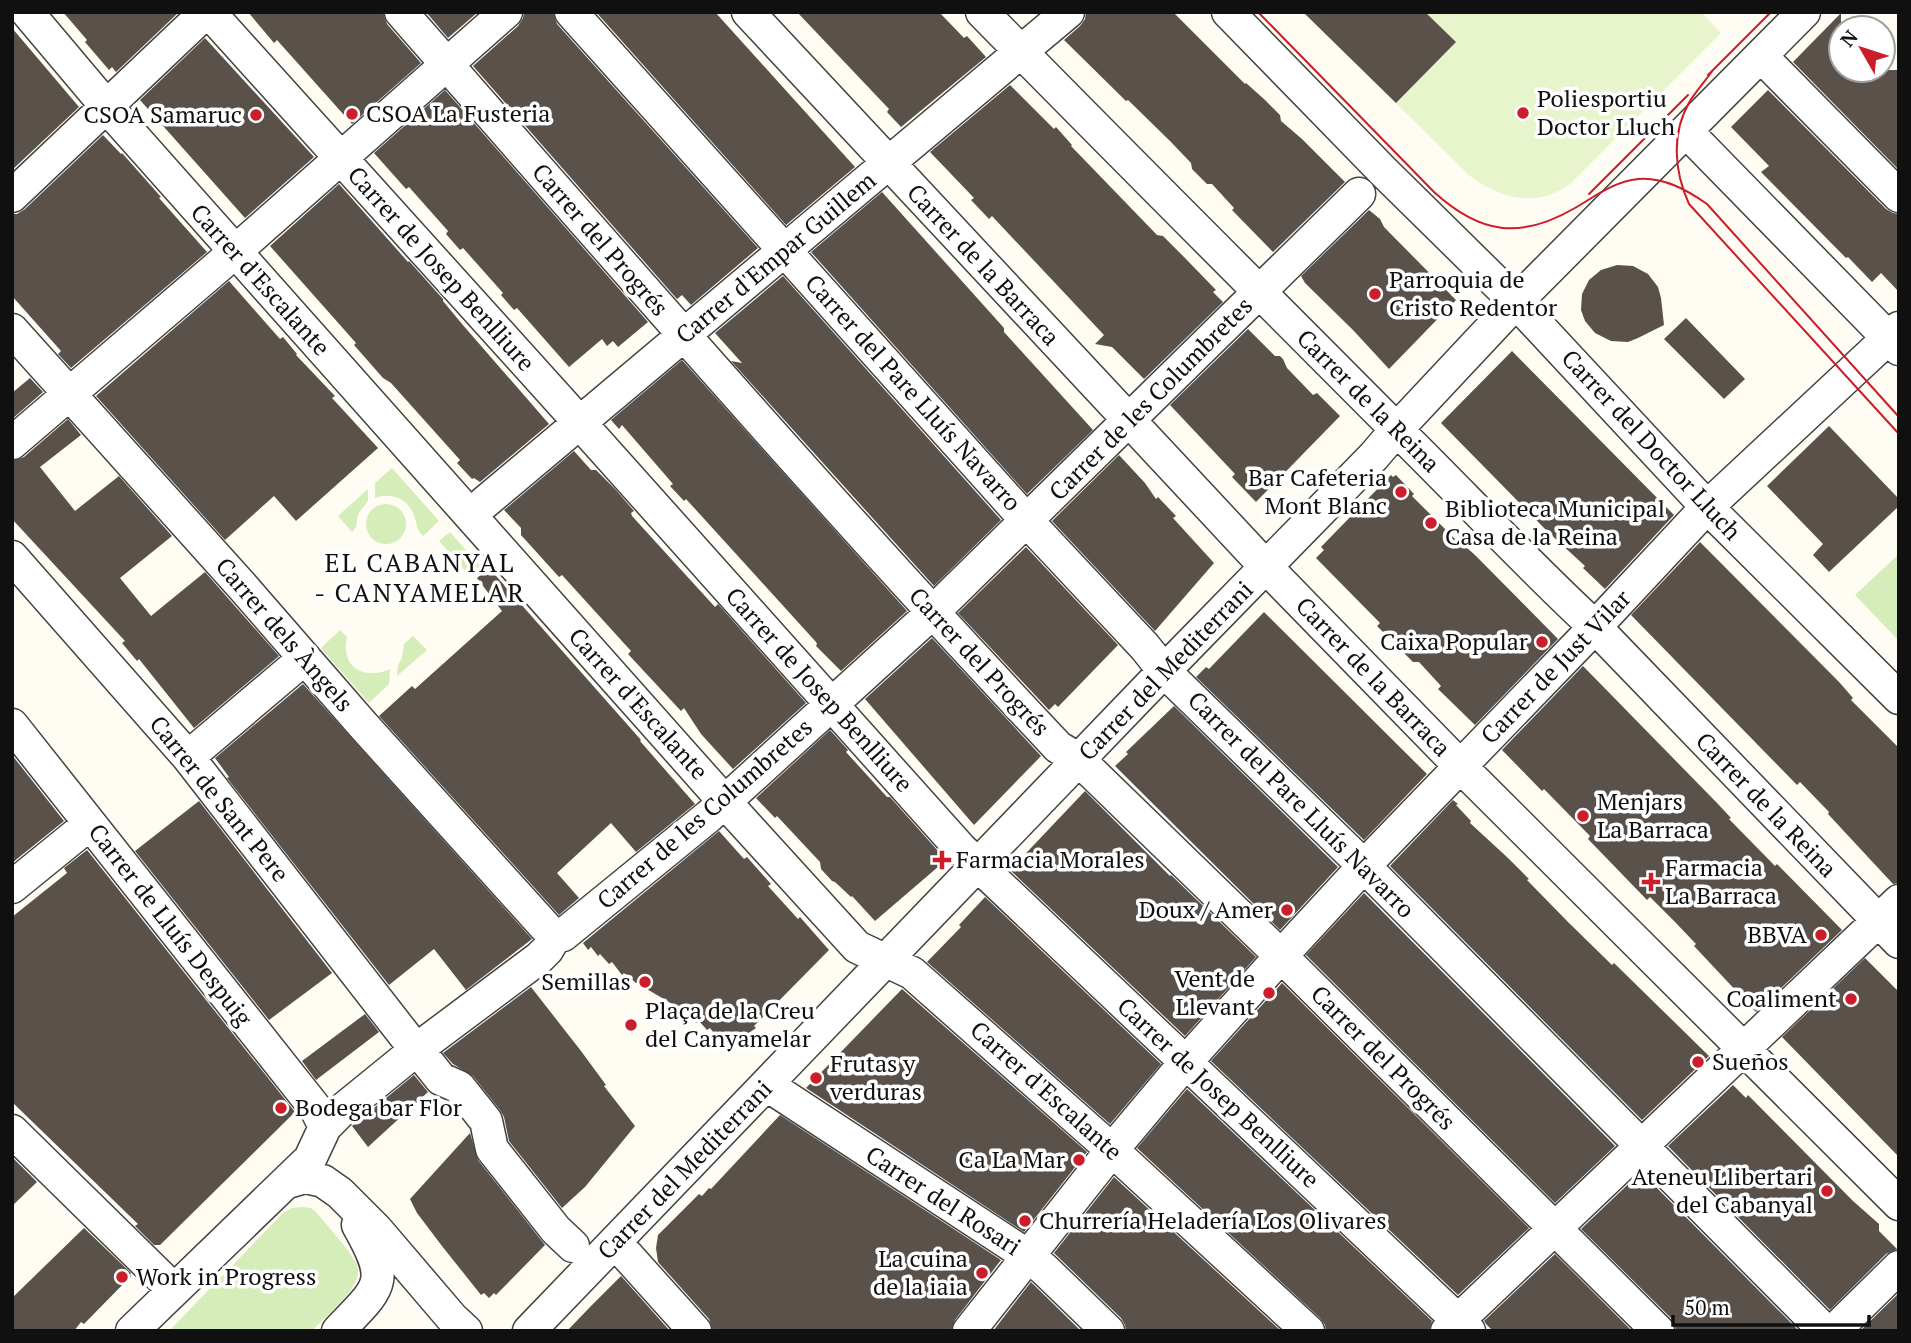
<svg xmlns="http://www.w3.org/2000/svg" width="1911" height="1343" font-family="'PT Serif',serif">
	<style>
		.green { fill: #d5edb9 }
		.pitch { fill: #e7f4cc }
		.building { fill: #5a514b }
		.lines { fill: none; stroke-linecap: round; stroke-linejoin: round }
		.minor-casing { stroke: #434343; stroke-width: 35 }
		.minor { stroke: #fff; stroke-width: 32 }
		.tram { stroke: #cb1d2a; stroke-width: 2 }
		.poi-dot { fill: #cb1d2a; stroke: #fff; stroke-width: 2.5 }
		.labels { text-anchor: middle; stroke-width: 7; stroke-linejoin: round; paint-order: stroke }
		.poi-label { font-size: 24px; fill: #101010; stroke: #fff; text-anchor: start }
		.street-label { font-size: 24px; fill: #101010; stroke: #fff }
		.neighbourhood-label { font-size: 26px; letter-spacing: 2px; fill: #101010; stroke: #fff }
	</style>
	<rect width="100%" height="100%" fill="#fffcf3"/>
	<!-- green -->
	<path class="green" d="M392 468 439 521 423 536C416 529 417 524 414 515 408 499 391 492 375 498V483Z
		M368 489V501L358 514 356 527 352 532 338 516Z
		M366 524a20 20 0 1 1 40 0a20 20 0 1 1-40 0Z
		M450 532 480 566 469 575 439 541Z
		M1899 554V641L1855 595Z
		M340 630 347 637C340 667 364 681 390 669L389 684 369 703 321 648Z
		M413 636 427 650 397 676 398 665 402 658 404 644Z
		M302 1207 311 1208 316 1212C326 1224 352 1253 357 1265 365 1287 325 1316 312 1331H169L284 1212 292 1208Z"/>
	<!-- pitch -->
	<path class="pitch" d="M1303 12H1701L1721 33 1569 185C1563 188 1556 193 1549 195 1521 204 1492 193 1470 176Z"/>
	<!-- building -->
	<path class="building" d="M63 12H179L116 72 112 67 109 70 85 42 87 40Z
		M248 12H383L387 24 421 63 352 124 277 40 274 43Z
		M426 12H478L448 38Z
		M524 12H553L557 24 758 248 691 305 682 295 677 299 473 66 518 26 523 18Z
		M596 12H715L855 167 786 225Z
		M797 12H939L964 38 967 36 986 57 901 127 887 112 889 109Z
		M1086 12H1173L1245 84 1246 83 1265 100 1280 115 1281 121 1302 139 1345 182 1273 252 1232 210 1234 208 1212 184H1207L1192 169 1191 163 1171 142 1128 100 1126 101 1064 40 1080 26 1085 19Z
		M1303 12H1425L1456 42 1396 103Z
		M1841 13V70H1899V170L1793 62Z
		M12 28 79 107 12 170Z
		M205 38 314 157 245 218 140 100Z
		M1010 85 1054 129 1056 127 1072 145 1071 146 1157 235 1163 236 1184 257 1216 290 1213 292 1223 302 1144 379 1112 347 1095 344 1104 335 992 216 989 219 971 200 974 198 930 152Z
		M445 90 648 322 618 347 613 341 607 346 602 339 569 367 517 308 514 310 501 295 503 293 463 248 460 250 446 234 448 231 409 187 406 189 374 153Z
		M1768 90 1886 209 1893 213 1899 214V292L1881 273 1872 282 1848 257 1846 258 1761 172 1769 166 1731 127Z
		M103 135 121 154 122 153 161 197 159 198 207 252 71 368 58 354 61 351 12 296V214H17L25 209Z
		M339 184 408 262 409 261 443 299V301L462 324 549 424 480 482 474 478 472 479 457 463 460 460 391 383 383 378 354 345 356 343 270 246Z
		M882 192 1004 328V332L1093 430 1027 494 811 252Z
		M1369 210 1380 219 1384 227 1456 300 1389 369 1353 330 1305 283 1301 276Z
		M1617 265 1633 266 1648 274 1658 287 1661 298 1664 325 1638 338 1628 342 1611 341 1595 333 1585 321 1581 310 1582 294 1589 280 1601 270Z
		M783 276 1001 520 934 586 731 361 742 363 715 333Z
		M229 281 280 339 283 337 297 354 296 355 335 396 332 398 378 448 296 521 274 496 225 540 96 396Z
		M1686 318 1745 379 1724 399 1664 339Z
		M1248 329 1275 356H1280L1283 359 1287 368 1313 395 1317 393 1340 416 1256 502 1232 477 1235 474 1170 405Z
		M1512 351 1674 515 1605 589 1583 568 1585 566 1546 530 1441 423Z
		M682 360 907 611 841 671 816 646 817 644 816 642 707 522 686 499 684 501 670 486 673 484 622 425 619 429 611 420Z
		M30 378 43 392 12 419V393Z
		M68 419 81 435 40 467 75 511 119 476 172 536 120 578 151 616 205 572 279 656 194 728 139 659 137 661 122 643 125 641 12 519V461L24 457Z
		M1829 426 1899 499V506L1829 572 1813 555 1823 544 1767 486Z
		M574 451 591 470H596L616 490 634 511 631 513 632 516 715 607 718 604 806 703 733 769 701 734 684 708 681 711 628 654 631 651 562 575 559 577 521 535V528L504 510Z
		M1119 455 1145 483 1156 499 1158 497 1176 516 1173 518 1214 563 1155 631 1052 521Z
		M1391 475 1393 477 1396 475 1414 494 1412 496 1457 541 1458 540 1475 555 1558 639 1475 725 1438 689 1441 686 1419 662H1413L1377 626 1380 623 1316 558 1324 550 1321 547Z
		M1700 542 1840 683 1853 698 1851 700 1899 748V883L1893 884 1828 814 1829 812 1800 782 1797 785 1631 615Z
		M1026 547 1118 645 1058 707 1055 704 1049 710 958 613Z
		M489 568 641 740 640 741 695 804 636 852 611 823 557 873 579 898 559 915 379 716 412 686 415 689 502 611 477 578Z
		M1264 612 1427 774 1364 840 1196 677 1206 667 1209 669Z
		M932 638 1041 756 974 825 865 699Z
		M1583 666 1718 804 1731 818 1729 819 1775 866 1777 864 1842 930 1756 1012 1694 946 1696 944 1675 922 1650 897 1647 900 1588 839 1590 836 1544 789 1542 791 1502 750Z
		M303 684 532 939 466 990 434 949 389 985 227 778 229 777 215 758Z
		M1174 706 1338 867 1280 930 1115 766 1128 754 1126 752Z
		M830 730 848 750 846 752 887 797H890L946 860 875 921 852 896 851 897 835 882 832 881 821 869 820 862 777 816 775 818 756 798Z
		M12 755 64 821 12 863Z
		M1085 791 1170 876 1171 875 1256 957 1185 1036 1010 870Z
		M1453 800 1458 804 1456 805 1471 821 1470 823 1508 858 1529 879 1527 880 1568 922 1612 965 1614 963 1709 1056 1642 1120 1390 866Z
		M199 801 332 973 269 1020 135 851Z
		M719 831 744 859 747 857 771 884 768 886 798 919 800 917 829 950 754 1026 756 1028 733 1044 732 1042 728 1045 720 1034 717 1037 710 1028 707 1030 699 1021 696 1023 690 1015 686 1016 679 1008 640 985 638 982 636 983 624 973 622 975 612 962 609 964 600 954 598 956 591 947 588 950 583 943Z
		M87 850 295 1112 160 1245H154L135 1226 138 1224 12 1102V917L67 873 64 868Z
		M1364 893 1615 1146 1555 1203 1306 955Z
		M985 897 1161 1064 1110 1124 927 962 961 927 959 925Z
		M1865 958 1899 992V1157L1782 1037Z
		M1282 983 1529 1228 1458 1295 1211 1061Z
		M531 987 581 1051 606 1085 604 1086 635 1126 585 1187 562 1208 509 1141 504 1117 500 1110 473 1076 453 1064 443 1053Z
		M902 989 1087 1152 1024 1232 806 1088Z
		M365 1014 379 1032 316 1080 302 1061Z
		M414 1075 428 1092 368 1147 352 1126Z
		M1733 1085 1746 1098 1748 1095 1853 1201 1879 1224V1231L1897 1249 1886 1254 1830 1310 1668 1146Z
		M1187 1089 1432 1321 1429 1331H1326L1325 1325 1320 1318 1137 1148Z
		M780 1115 1001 1260 955 1320 951 1331H713L709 1319 658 1262 656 1248 658 1235 699 1194 702 1196 709 1188 711 1189Z
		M470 1133 478 1160 545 1245 496 1295 494 1293 489 1298 484 1293 481 1295 442 1246 417 1213 410 1199Z
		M12 1157 37 1182 12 1206Z
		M1641 1172 1799 1331H1676L1675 1326 1671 1318 1581 1229Z
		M1114 1177 1281 1331H1126L1125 1325 1121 1318 1054 1253Z
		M84 1228 131 1273 130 1275 131 1276 84 1324 81 1322 74 1331H12V1298Z
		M1555 1254 1632 1331H1493L1486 1324 1484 1321Z
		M621 1276 670 1331H567L591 1306Z
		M1031 1282 1032 1283 1081 1331H993Z
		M1899 1293V1331H1860Z"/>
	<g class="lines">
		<defs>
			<path id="minor" d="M27 12 107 107 724 801 857 947 912 973 1112 1150 1308 1331
				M209 12 580 423 960 848 1469 1331
				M401 12C617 259 833 508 1058 747L1079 760 1281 956 1658 1331
				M571 12 1027 521 1145 647 1164 671 1364 866 1825 1331
				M748 12 1267 568 1461 767 1899 1204
				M982 12C1119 152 1258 290 1396 429 1463 495 1526 563 1595 627L1899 942
				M1228 12 1383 171 1516 302 1707 507 1899 698
				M1761 56 1899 196
				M1686 131 1899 349
				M12 196 206 12
				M12 330 242 586 362 724 549 931 553 940 547 950 539 958 416 1050 341 1111 325 1127 310 1159 132 1331
				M12 443 221 264 506 12
				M484 503 1068 12
				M12 557 188 757 416 1050
				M12 725 316 1109 325 1127
				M188 757 305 658
				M12 887 76 835
				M563 935 709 816 932 613 1359 194
				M425 1059 441 1079 459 1087 486 1121 492 1149 556 1230 573 1246
				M767 1085 1028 1256 1044 1269 1108 1331
				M12 1131 174 1290
				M288 1182 305 1177 323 1181 340 1193 376 1229 452 1318 466 1331
				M615 1242 695 1331
				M338 1331C381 1286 391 1283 358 1225
				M529 1331 1164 671 1374 456 1397 429 1516 302 1804 12
				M969 1331 1112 1150 1185 1063 1281 956 1364 866 1595 627 1707 507 1899 328
				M1447 1331 1899 901
				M1834 1331 1899 1267"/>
		</defs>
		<!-- minor casing -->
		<use href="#minor" class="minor-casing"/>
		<!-- minor -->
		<use href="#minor" class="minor"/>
		<!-- tram -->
		<path class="tram" d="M1258 12 1434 192C1480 234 1520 240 1575 208 1594 197 1615 181 1638 179 1664 177 1687 190 1707 204L1899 417
			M1713 70C1706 80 1697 90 1690 101 1671 133 1674 171 1689 204L1899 434
			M1708 75 1771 12
			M1589 194 1688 95"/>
	</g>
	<!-- markers -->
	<g class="poi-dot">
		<circle cx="1523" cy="113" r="7"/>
		<circle cx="352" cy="114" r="7"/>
		<circle cx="256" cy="115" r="7"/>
		<circle cx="1375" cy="294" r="7"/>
		<circle cx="1401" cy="492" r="7"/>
		<circle cx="1431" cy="523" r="7"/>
		<circle cx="1542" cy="642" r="7"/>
		<circle cx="1583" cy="816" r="7"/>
		<path d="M938.5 849.5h7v7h7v7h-7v7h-7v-7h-7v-7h7z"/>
		<path d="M1647.5 871.5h7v7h7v7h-7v7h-7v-7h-7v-7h7z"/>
		<circle cx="1287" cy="910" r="7"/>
		<circle cx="1821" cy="935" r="7"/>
		<circle cx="645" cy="982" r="7"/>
		<circle cx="1269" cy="993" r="7"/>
		<circle cx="1851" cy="999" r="7"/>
		<circle cx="631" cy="1025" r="7"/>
		<circle cx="1698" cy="1062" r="7"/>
		<circle cx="816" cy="1078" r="7"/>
		<circle cx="281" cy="1108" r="7"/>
		<circle cx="1079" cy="1160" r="7"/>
		<circle cx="1827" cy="1191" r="7"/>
		<circle cx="1025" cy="1221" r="7"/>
		<circle cx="982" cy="1273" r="7"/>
		<circle cx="122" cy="1277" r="7"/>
	</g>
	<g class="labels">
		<!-- poi labels -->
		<g class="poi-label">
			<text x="1537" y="107">Poliesportiu<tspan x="1537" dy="28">Doctor Lluch</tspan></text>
			<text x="366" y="122">CSOA La Fusteria</text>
			<text x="242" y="123" text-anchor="end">CSOA Samaruc</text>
			<text x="1389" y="288">Parroquia de<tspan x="1389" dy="28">Cristo Redentor</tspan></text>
			<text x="1387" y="486" text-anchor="end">Bar Cafeteria<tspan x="1387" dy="28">Mont Blanc</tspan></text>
			<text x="1445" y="517">Biblioteca Municipal<tspan x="1445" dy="28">Casa de la Reina</tspan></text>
			<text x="1528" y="650" text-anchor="end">Caixa Popular</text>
			<text x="1597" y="810">Menjars<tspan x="1597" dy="28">La Barraca</tspan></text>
			<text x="956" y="868">Farmacia Morales</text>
			<text x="1665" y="876">Farmacia<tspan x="1665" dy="28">La Barraca</tspan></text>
			<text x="1273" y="918" text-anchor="end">Doux / Amer</text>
			<text x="1807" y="943" text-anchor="end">BBVA</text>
			<text x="1255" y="987" text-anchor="end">Vent de<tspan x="1255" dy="28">Llevant</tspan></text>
			<text x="631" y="990" text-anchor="end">Semillas</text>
			<text x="1837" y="1007" text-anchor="end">Coaliment</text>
			<text x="645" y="1019">Plaça de la Creu<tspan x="645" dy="28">del Canyamelar</tspan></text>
			<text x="1712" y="1070">Sueños</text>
			<text x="830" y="1072">Frutas y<tspan x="830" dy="28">verduras</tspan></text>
			<text x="295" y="1116">Bodega bar Flor</text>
			<text x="1065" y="1168" text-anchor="end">Ca La Mar</text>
			<text x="1813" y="1185" text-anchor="end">Ateneu Llibertari<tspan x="1813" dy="28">del Cabanyal</tspan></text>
			<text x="1039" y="1229">Churrería Heladería Los Olivares</text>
			<text x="968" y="1267" text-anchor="end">La cuina<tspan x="968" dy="28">de la iaia</tspan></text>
			<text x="136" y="1285">Work in Progress</text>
		</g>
		<!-- street labels -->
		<g class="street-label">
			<text transform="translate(600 240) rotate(49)" y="8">Carrer del Progrés</text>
			<text transform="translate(776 258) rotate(-40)" y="8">Carrer d'Empar Guillem</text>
			<text transform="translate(983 265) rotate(47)" y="8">Carrer de la Barraca</text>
			<text transform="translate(441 269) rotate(48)" y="8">Carrer de Josep Benlliure</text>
			<text transform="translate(260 280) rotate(48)" y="8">Carrer d'Escalante</text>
			<text transform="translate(913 393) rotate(48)" y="8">Carrer del Pare Lluís Navarro</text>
			<text transform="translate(1151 399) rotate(-45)" y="8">Carrer de les Columbretes</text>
			<text transform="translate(1368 401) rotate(45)" y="8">Carrer de la Reina</text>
			<text transform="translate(1651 445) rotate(47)" y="8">Carrer del Doctor Lluch</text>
			<text transform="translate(284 635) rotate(49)" y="8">Carrer dels Àngels</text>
			<text transform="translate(979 662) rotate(47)" y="8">Carrer del Progrés</text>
			<text transform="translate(1556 667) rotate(-46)" y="8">Carrer de Just Vilar</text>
			<text transform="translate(1166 671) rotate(-46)" y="8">Carrer del Mediterrani</text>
			<text transform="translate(1373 677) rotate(46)" y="8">Carrer de la Barraca</text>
			<text transform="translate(819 690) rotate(48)" y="8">Carrer de Josep Benlliure</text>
			<text transform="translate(638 704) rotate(48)" y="8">Carrer d'Escalante</text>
			<text transform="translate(219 799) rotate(51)" y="8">Carrer de Sant Pere</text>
			<text transform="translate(1301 805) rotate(45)" y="8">Carrer del Pare Lluís Navarro</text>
			<text transform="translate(1766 805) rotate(46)" y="8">Carrer de la Reina</text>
			<text transform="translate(705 814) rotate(-41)" y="8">Carrer de les Columbretes</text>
			<text transform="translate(170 925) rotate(52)" y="8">Carrer de Lluís Despuig</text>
			<text transform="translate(1383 1058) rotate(45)" y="8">Carrer del Progrés</text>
			<text transform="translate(1046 1091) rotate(42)" y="8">Carrer d'Escalante</text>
			<text transform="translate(1218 1093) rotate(43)" y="8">Carrer de Josep Benlliure</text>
			<text transform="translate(685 1170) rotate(-46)" y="8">Carrer del Mediterrani</text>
			<text transform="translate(943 1201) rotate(33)" y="8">Carrer del Rosari</text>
		</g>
		<!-- neighbourhood labels -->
		<g class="neighbourhood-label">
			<text x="420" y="572">EL CABANYAL<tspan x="420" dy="30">- CANYAMELAR</tspan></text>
		</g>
	</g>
	<!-- border -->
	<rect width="1911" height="1343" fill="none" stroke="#101010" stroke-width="28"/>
	<!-- north arrow -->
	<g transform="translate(1862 49) rotate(309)"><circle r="33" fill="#ffffff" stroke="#9f9f9f" stroke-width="2"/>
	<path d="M0-5L12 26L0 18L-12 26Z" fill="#cb1d2a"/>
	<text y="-10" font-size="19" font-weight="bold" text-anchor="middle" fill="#101010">N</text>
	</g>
	<!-- scale -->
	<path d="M1673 1315v10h196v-10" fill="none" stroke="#101010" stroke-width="3.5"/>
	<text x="1684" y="1315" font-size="21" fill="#101010" stroke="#ffffff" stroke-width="5" paint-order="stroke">50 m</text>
</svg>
